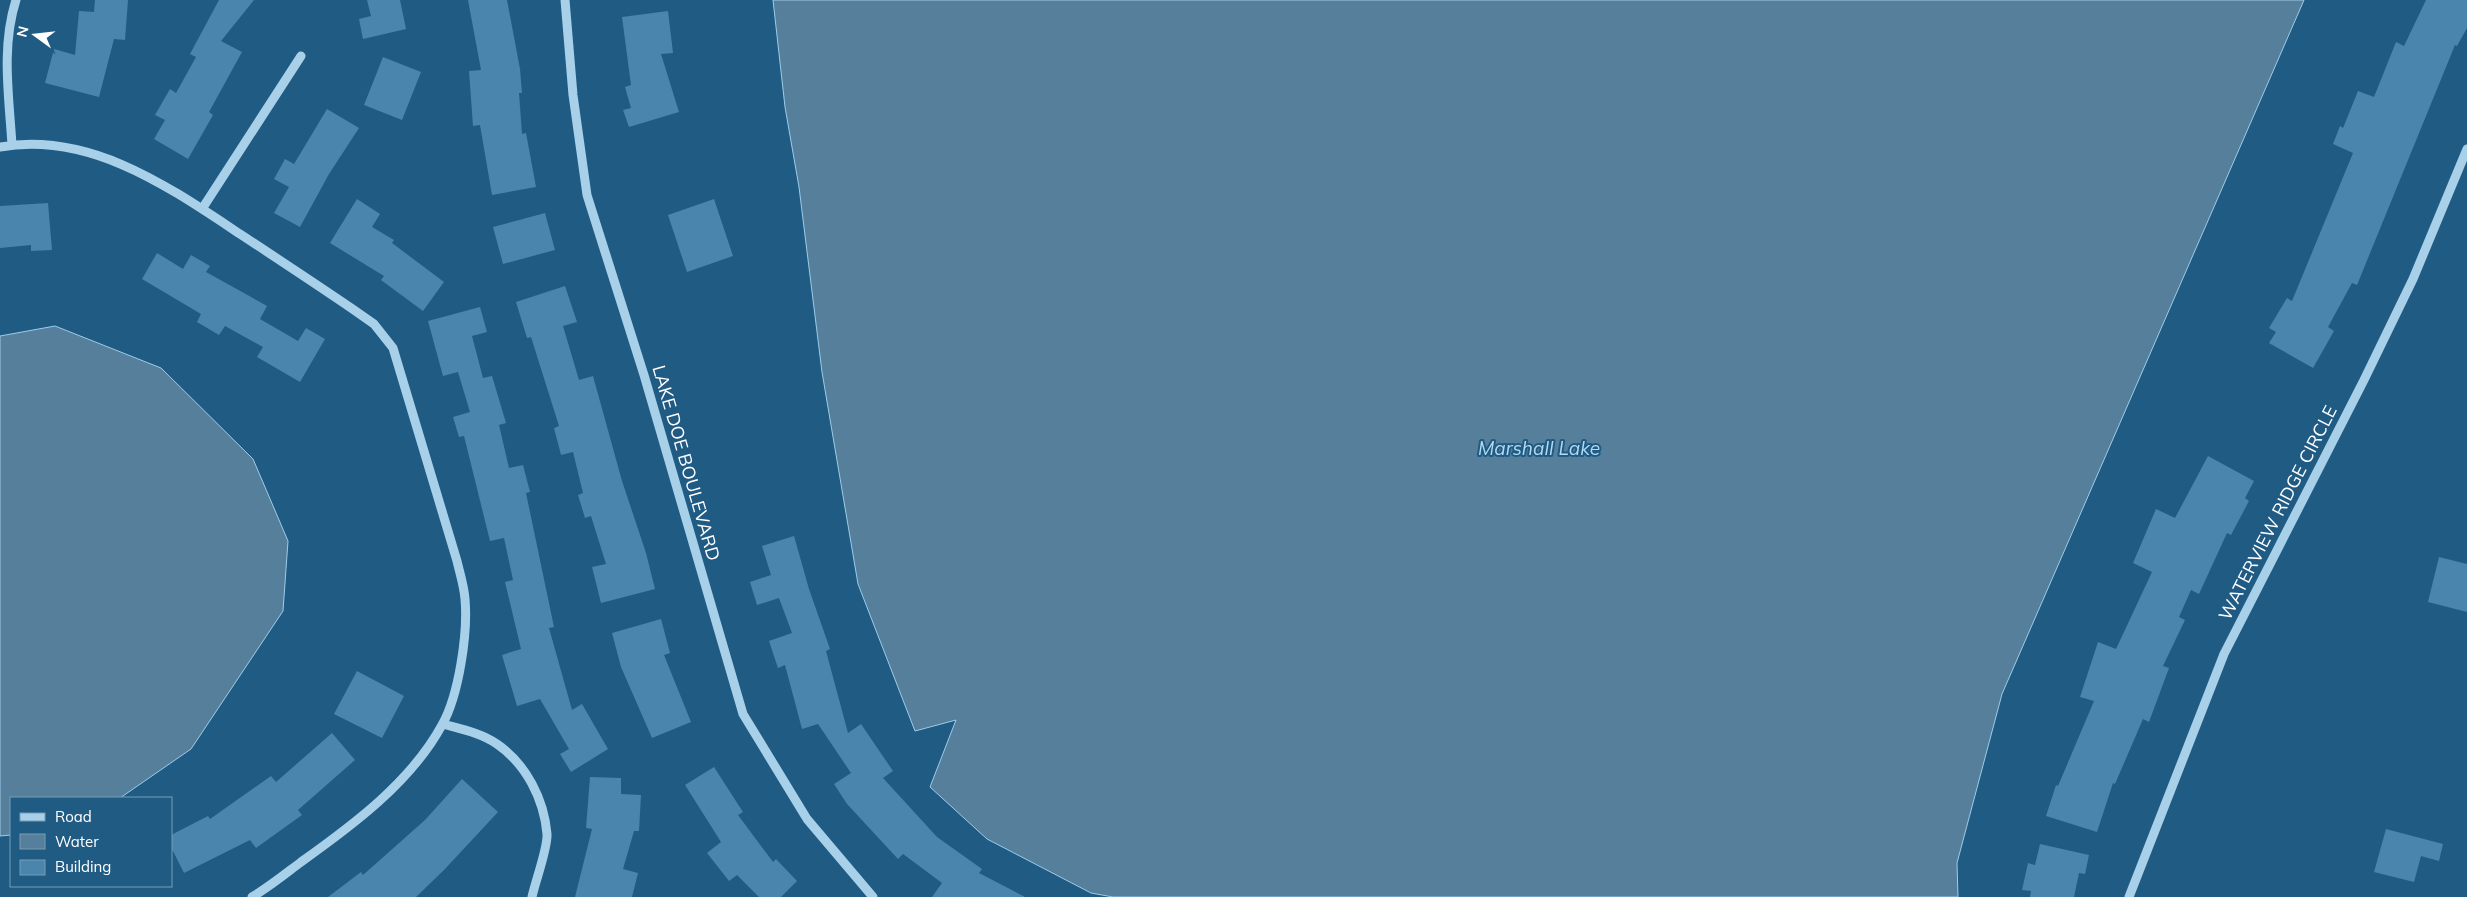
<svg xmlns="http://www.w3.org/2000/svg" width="2467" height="897" font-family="Mulish,sans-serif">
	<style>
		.water { fill: #557f9b; stroke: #9ccdea }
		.building { fill: #4985ac }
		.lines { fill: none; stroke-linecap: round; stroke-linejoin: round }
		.minor { stroke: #a8d0e9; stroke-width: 9 }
		.labels { text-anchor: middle; stroke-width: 4; stroke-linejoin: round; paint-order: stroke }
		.street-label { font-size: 18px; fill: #fff; stroke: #205b84 }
		.water-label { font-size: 19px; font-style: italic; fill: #b4d9f0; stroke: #205b84 }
	</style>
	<rect width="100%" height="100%" fill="#205b84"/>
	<!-- water -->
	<path class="water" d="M773 0H2304L2002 694 1957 863 1958 897H1113L1091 893 987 839 930 787 956 720 915 731 858 584 822 372 799 187 785 107Z
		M55 326 161 368 253 459 288 541 283 611 191 749 120 798H11V835L0 836V336Z"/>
	<!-- building -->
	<path class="building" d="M95 0H128L125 40 114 39 99 97 45 83 54 49 75 55 79 11 94 12Z
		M219 0H254L221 41 242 52 209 112 213 115 188 159 154 139 165 120 155 115 170 89 176 93 196 57 190 54Z
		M367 0H400L406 29 363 39 359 19 371 16Z
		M468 0H507L520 69 522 93H519L522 134 526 133 536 187 492 195 480 125 473 126 469 71 481 70Z
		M2426 0H2467V28L2457 46 2455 45 2357 285 2352 283 2328 327 2334 331 2313 368 2269 343 2276 332 2269 328 2287 298 2292 301 2353 153 2333 144 2340 126 2343 128 2358 91 2374 97 2396 42 2404 46Z
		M668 11 673 53 661 54 679 112 629 127 623 110 631 108 625 87 631 85 622 17Z
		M383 57 421 72 402 120 364 105Z
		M327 109 359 128 329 174 300 227 274 213 289 187 274 179 285 159 294 164Z
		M357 199 380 214 372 227 394 240 392 243 444 282 423 311 381 280 384 276 330 243Z
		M714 199 733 256 687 272 668 215Z
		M48 203 52 250 31 251V245L0 248V206Z
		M545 213 555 250 503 264 493 227Z
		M157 253 183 269 191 255 210 266 206 272 267 306 260 319 298 341 306 328 325 339 300 382 257 357 263 347 225 326 219 335 197 322 201 314 142 279Z
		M565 286 577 322 563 326 579 380 593 376 622 481 646 553 655 589 601 603 592 567 606 564 591 516 585 518 578 495 583 493 573 452 561 455 554 428 559 426 531 337 527 338 516 302Z
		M480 307 487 332 472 336 483 378 492 376 506 423 499 425 509 468 523 465 530 492 526 493 554 627 549 628 572 710 582 704 608 749 571 772 560 754 569 749 540 699 517 706 502 655 521 649 505 582 513 580 504 538 490 541 464 436 459 437 453 417 470 412 458 372 443 376 428 321Z
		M2208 456 2254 481 2245 498 2249 501 2231 535 2227 533 2199 594 2191 590 2179 617 2185 620 2163 666 2169 668 2149 722 2143 719 2115 784 2113 783 2097 832 2046 816 2056 785 2058 786 2094 701 2080 697 2098 642 2116 649 2152 572 2133 563 2156 509 2175 518Z
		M794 536 809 589 830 649 826 651 848 733 861 724 893 771 883 778 937 837 982 869 979 873 1025 897H932L942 883 903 854 898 859 847 804 834 784 851 773 818 724 802 729 785 665 778 668 769 641 792 633 779 598 757 605 750 582 771 575 762 546Z
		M2439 557 2467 564V612L2428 602Z
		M661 619 670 653 664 655 691 722 652 738 621 667 612 633Z
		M357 671 404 696 382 738 334 714Z
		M332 733 355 760 298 810 302 815 256 848 250 840 184 873 171 847V835L208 816 210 819 271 776 276 782Z
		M714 767 743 812 738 815 773 862 776 859 797 881 781 897H759L737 875 729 881 707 853 721 842 685 785Z
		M590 777 621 778V794L641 795 639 831H634L623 869 638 873 632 897H575L592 829 586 828Z
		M462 779 498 812 444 870 416 897H328L361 872 363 875 425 820Z
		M2386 829 2443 844 2439 861 2421 856 2414 882 2374 872Z
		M2040 844 2089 855 2085 874 2079 873 2074 897H2030L2031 891 2022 890 2028 863 2035 865Z"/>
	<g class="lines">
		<!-- minor -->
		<path class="minor" d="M565 0 573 95 587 195 644 375 743 714 807 819 873 897
			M12 145C9 96 1 47 16 0
			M0 147C90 131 169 187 240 234 278 259 316 284 354 310L374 324 393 348 457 561C460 574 464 586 465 599 468 633 459 695 442 725 411 782 353 825 301 862 285 874 269 887 252 897
			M202 209 301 56
			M443 724C461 729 481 733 497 744 526 764 544 799 547 834 548 848 535 882 532 897
			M2129 897 2224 654 2364 380 2413 279 2467 149"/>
	</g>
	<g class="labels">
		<!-- street labels -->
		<g class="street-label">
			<text transform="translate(686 463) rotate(74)" y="6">LAKE DOE BOULEVARD</text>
			<text transform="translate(2278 513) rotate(-63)" y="6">WATERVIEW RIDGE CIRCLE</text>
		</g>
		<!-- water labels -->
		<g class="water-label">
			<text x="1539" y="455">Marshall Lake</text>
		</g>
	</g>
	<!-- legend -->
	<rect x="10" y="797" width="162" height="90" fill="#205b84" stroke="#799db5"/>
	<rect x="20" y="813" width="25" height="8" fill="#a8d0e9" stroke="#799db5"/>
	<text x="55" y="822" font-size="15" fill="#ffffff">Road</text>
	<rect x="20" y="834" width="25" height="15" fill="#557f9b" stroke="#799db5"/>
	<text x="55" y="847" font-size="15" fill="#ffffff">Water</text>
	<rect x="20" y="860" width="25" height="15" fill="#4985ac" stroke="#799db5"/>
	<text x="55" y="872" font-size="15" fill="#ffffff">Building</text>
	<!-- north arrow -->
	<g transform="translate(35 35) rotate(285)" stroke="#205b84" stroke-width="4" paint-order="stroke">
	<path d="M0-4L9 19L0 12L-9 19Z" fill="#ffffff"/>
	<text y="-8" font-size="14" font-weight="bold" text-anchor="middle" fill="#ffffff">N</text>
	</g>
</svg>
